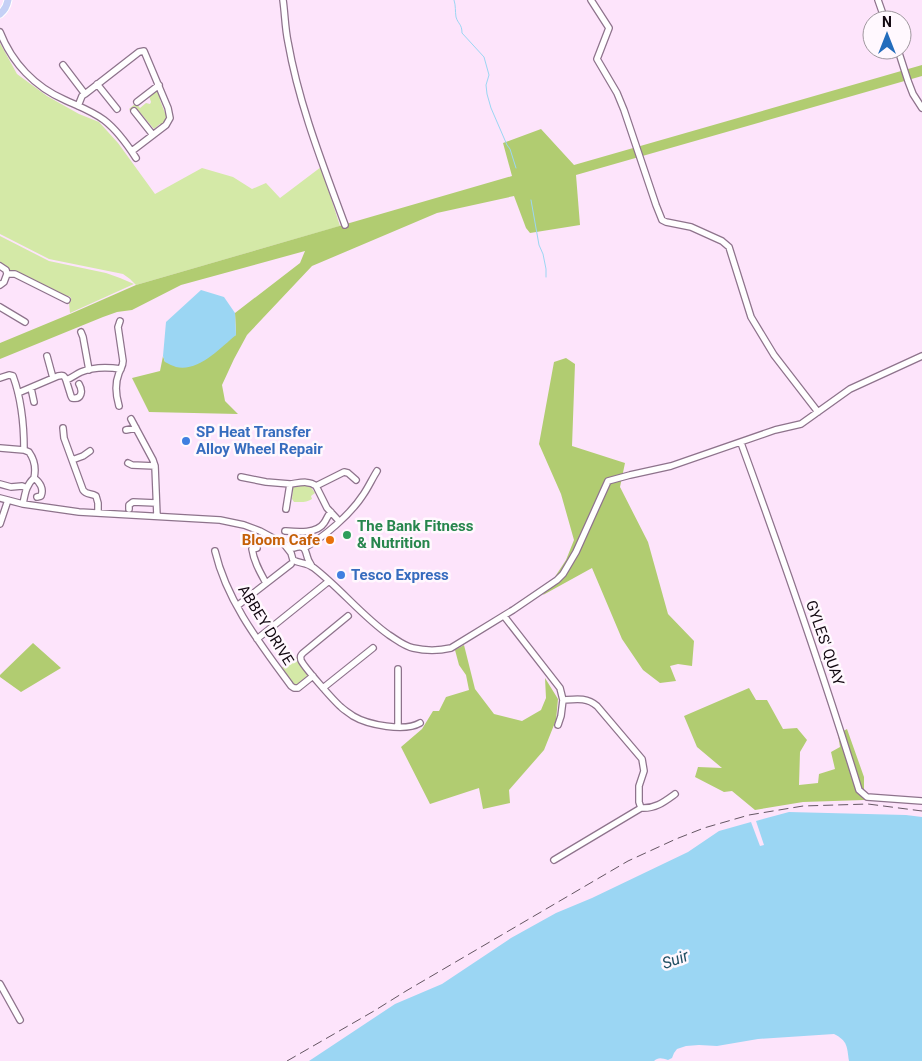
<svg xmlns="http://www.w3.org/2000/svg" width="922" height="1061" font-family="Roboto,sans-serif">
	<style>
		.green { fill: #d4e9a7 }
		.forest { fill: #b1cc71 }
		.water { fill: #9bd6f3 }
		.lines { fill: none; stroke-linecap: round; stroke-linejoin: round }
		.stream { stroke: #9bd6f3; stroke-width: 1 }
		.minor-casing { stroke: #8e738c; stroke-width: 8 }
		.major-casing { stroke: #fff; stroke-width: 9 }
		.minor { stroke: #fff; stroke-width: 5.5 }
		.major { stroke: #c5d0f5; stroke-width: 7 }
		.rail { stroke: #655663; stroke-width: 1; stroke-dasharray: 10 5; stroke-linecap: butt }
		.shop-dot { fill: #3f7fe0; stroke: #fff8fe; stroke-width: 2 }
		.leisure-dot { fill: #2e9e5b; stroke: #fff8fe; stroke-width: 2 }
		.food-dot { fill: #e8710a; stroke: #fff8fe; stroke-width: 2 }
		.labels { text-anchor: middle; stroke-width: 5; stroke-linejoin: round; paint-order: stroke }
		.shop-label { font-size: 15px; font-weight: bold; fill: #366cbe; stroke: #fff8fe; text-anchor: start }
		.leisure-label { font-size: 15px; font-weight: bold; fill: #27864d; stroke: #fff8fe; text-anchor: start }
		.food-label { font-size: 15px; font-weight: bold; fill: #c56008; stroke: #fff8fe; text-anchor: end }
		.street-label { font-size: 15px; fill: #120811; stroke: #fff8fe }
		.water-label { font-size: 16px; font-style: italic; fill: #225165; stroke: #fff8fe }
	</style>
	<rect width="100%" height="100%" fill="#fde4fb"/>
	<!-- green -->
	<path class="green" d="M0 43 17 74 47 96 79 114 99 122 118 143 155 194 202 168 233 177 252 189 266 183 280 198 321 167 340 226 136 285 130 279 123 274 49 259 0 234Z
		M158 89 161 96 160 100 165 113 167 114 165 122 162 125 160 124 154 129 138 110 132 113 129 109 136 103 140 108 146 103 150 104 151 102 149 96Z
		M0 236 49 261 106 273 120 278 134 284 70 313 69 303 71 301V298L69 296 64 297 9 271 0 264Z
		M301 486H310L315 493 311 496 312 499C306 503 301 502 294 502L292 499 293 487Z
		M296 657 309 673V677L297 686H294L281 668Z"/>
	<!-- forest -->
	<path class="forest" d="M922 65V76L576 175 580 225 530 233 526 228 514 196 437 213 312 266 247 335 234 359 222 385 225 401 238 414 149 412 132 378 160 371 163 356 165 362 236 335 235 313 300 263 305 251 181 285 132 310 117 312 103 317 0 359V343L70 314 136 285 512 176 503 143 541 129 574 165Z
		M566 358 575 364 572 446 625 463 620 487 648 542 668 614 694 641 692 666 678 664 670 666 676 681 660 683 643 670 622 639 592 568 543 595 566 560 574 540 561 494 539 444 554 362Z
		M33 643 61 668 21 692 0 677V675Z
		M464 645 475 689 494 714 522 721 541 710 546 698 545 678 558 699 556 720 544 750 509 790 510 803 483 809 479 788 430 804 401 747 422 729 433 711H439L446 697 469 690 466 675 459 665 455 650Z
		M749 688 756 700H767L783 729 797 728 807 740 800 752 799 785 818 783 819 774 835 769 831 752 840 747 838 734 847 729 864 777V800L803 802 755 810 732 791 724 792 695 777 698 767 722 768 697 747 684 716Z"/>
	<!-- water -->
	<path class="water" d="M201 290 224 297 235 313 236 335C220 348 199 372 176 367 173 366 169 364 165 362L163 356 166 322Z
		M789 812 906 815 922 817V1061H849C847 1047 848 1041 834 1034L758 1039 717 1046 699 1045 686 1046 677 1049 674 1053 672 1058 668 1060C662 1058 658 1057 654 1061H309L395 1004 442 984 511 938 556 913 592 898 688 852 719 831 751 822 760 846 764 845 756 821Z"/>
	<g class="lines">
		<!-- stream -->
		<path class="stream" d="M454 0C456 6 455 11 456 17 458 24 462 24 462 33L484 57 489 75 486 85 487 94 491 108 507 145 510 149 516 168
			M531 200 539 245 543 254 546 269V277"/>
		<defs>
			<path id="minor" d="M283 0C285 14 285 28 288 42 299 105 323 165 345 225
				M591 0 609 28 597 59 617 93 624 110 656 205 662 220 666 222 691 227 722 241 729 247 751 317 774 355 818 412
				M878 0 885 20
				M0 32C12 63 35 87 65 100 78 106 92 111 104 120 117 130 127 144 136 158
				M898 50 908 81 913 94 922 108
				M63 65 85 94
				M97 84 117 109
				M137 102 159 85
				M78 106 82 96 85 94 139 52 144 51 168 108 170 118 166 125 132 151
				M134 111 153 135
				M0 266 6 270 7 274H15L67 300
				M0 285 4 282 7 274
				M0 307 25 322
				M81 332 83 337 89 370
				M47 356 53 378
				M0 378 9 375 13 376C21 398 24 426 24 450L29 452C34 459 36 469 34 478 26 485 25 494 23 504
				M66 380 71 396 72 398C82 400 83 391 79 384
				M31 388 34 402
				M18 393 58 376C63 375 64 375 66 380 72 378 76 374 81 372 93 367 108 367 121 369
				M119 406C116 396 115 383 119 373 121 368 123 366 123 361L118 327 120 321
				M131 419 153 460 155 466 157 516
				M63 428 64 438 83 490C86 495 91 493 96 496L98 503V513
				M126 430 136 428
				M741 443C783 558 823 673 859 790L867 797 922 801
				M0 448 24 450
				M72 460 83 456 90 451
				M128 463 132 465 155 466
				M241 477 266 482 290 484
				M34 478C40 482 44 489 41 496L37 497
				M0 484 11 487 22 486 27 488
				M316 486 344 472 348 473 356 480
				M316 486 327 508 339 521
				M0 498 23 504 79 512 220 520 244 525 260 531 284 544 294 548C306 544 305 551 308 559 309 562 311 564 312 567
				M129 509V505L133 502 156 503
				M286 509 290 484C299 483 309 480 316 486
				M0 524 8 500
				M285 531C297 532 317 534 324 523 327 519 327 516 331 512
				M284 544 291 553 293 560C300 564 306 562 314 568 341 589 362 616 389 635 397 640 404 646 413 648 426 651 438 651 451 648L513 610 557 580 563 574 576 552 608 481 630 475 671 466 775 430 801 424 850 389 922 356
				M257 548 252 549C254 562 260 572 266 583
				M304 548C324 537 350 515 363 495 368 488 372 479 377 471
				M215 551C227 602 261 645 291 686L294 688H298L313 676
				M237 606 291 564
				M348 616 303 653C301 655 300 656 301 660 303 666 334 701 341 707 344 710 349 713 353 716 368 725 405 732 420 723
				M504 616 560 688 563 700 561 716 558 725
				M257 639 329 581
				M323 688 373 648
				M563 700C576 699 587 697 597 706L642 759 644 771 639 786V802L641 808C655 809 664 802 675 794
				M398 727V669
				M554 860 641 808
				M0 984 20 1020"/>
			<path id="major" d="M0 14C5 10 7 6 8 0"/>
		</defs>
		<!-- minor casing -->
		<use href="#minor" class="minor-casing"/>
		<!-- major casing -->
		<use href="#major" class="major-casing"/>
		<!-- minor -->
		<use href="#minor" class="minor"/>
		<!-- major -->
		<use href="#major" class="major"/>
		<!-- rail -->
		<path class="rail" d="M287 1061 374 1011 406 991 628 861 676 839 704 828 749 815 803 806 868 804 922 811"/>
	</g>
	<!-- markers -->
	<g class="shop-dot">
		<circle cx="186" cy="441" r="5"/>
		<circle cx="341" cy="575" r="5"/>
	</g>
	<circle class="leisure-dot" cx="347" cy="535" r="5"/>
	<circle class="food-dot" cx="330" cy="540" r="5"/>
	<g class="labels">
		<!-- shop labels -->
		<g class="shop-label">
			<text x="196" y="437">SP Heat Transfer<tspan x="196" dy="17">Alloy Wheel Repair</tspan></text>
			<text x="351" y="580">Tesco Express</text>
		</g>
		<!-- leisure labels -->
		<g class="leisure-label">
			<text x="357" y="531">The Bank Fitness<tspan x="357" dy="17">&amp; Nutrition</tspan></text>
		</g>
		<!-- food labels -->
		<g class="food-label">
			<text x="320" y="545">Bloom Cafe</text>
		</g>
		<!-- street labels -->
		<g class="street-label">
			<text transform="translate(266 625) rotate(58)" y="5">ABBEY DRIVE</text>
			<text transform="translate(825 643) rotate(71)" y="5">GYLES' QUAY</text>
		</g>
		<!-- water labels -->
		<g class="water-label">
			<text transform="translate(675 959) rotate(-20)" y="6">Suir</text>
		</g>
	</g>
	<!-- north arrow -->
	<g transform="translate(887 35)"><circle r="24" fill="#fff8fe" stroke="#a0989f"/>
	<path d="M0-4L9 19L0 12L-9 19Z" fill="#236cbc"/>
	<text y="-8" font-size="14" font-weight="bold" text-anchor="middle" fill="#120811">N</text>
	</g>
</svg>
